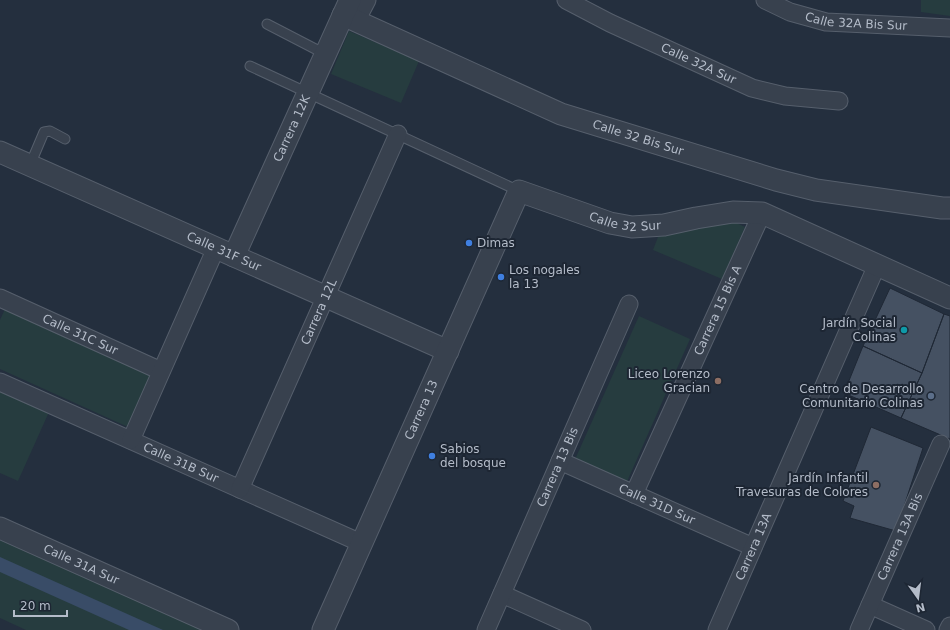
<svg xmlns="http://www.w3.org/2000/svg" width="950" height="630" font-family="'DejaVu Sans',sans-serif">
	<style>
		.green { fill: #263c3f }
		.water { fill: #394c67 }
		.building { fill: #455162; stroke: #1f2835 }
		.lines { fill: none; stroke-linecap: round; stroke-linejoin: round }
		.service-casing { stroke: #565f6c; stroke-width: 11 }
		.minor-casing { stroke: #565f6c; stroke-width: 19 }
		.tertiary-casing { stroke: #565f6c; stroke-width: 23 }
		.service { stroke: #38414e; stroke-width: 9 }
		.minor { stroke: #38414e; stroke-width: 17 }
		.tertiary { stroke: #38414e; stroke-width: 21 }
		.shop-dot { fill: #3f7fe0; stroke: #1d2633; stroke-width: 1.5 }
		.culture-dot { fill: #0f9aa8; stroke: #1d2633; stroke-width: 1.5 }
		.education-dot { fill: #8d6e63; stroke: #1d2633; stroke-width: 1.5 }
		.service-dot { fill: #5c6f8a; stroke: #1d2633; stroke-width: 1.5 }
		.labels { text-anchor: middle; stroke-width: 4; stroke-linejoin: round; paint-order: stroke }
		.street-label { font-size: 12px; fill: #b4bcc9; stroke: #1d2633 }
		.poi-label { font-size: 12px; fill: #b4bcc9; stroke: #1d2633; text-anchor: end }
	</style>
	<rect width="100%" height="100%" fill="#242f3e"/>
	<!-- green -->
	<path class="green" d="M921 0H950V16L921 12Z
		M349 31 419 61 401 103 331 74Z
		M730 220 745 227 722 279 653 250 658 237Z
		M5 309 152 376 128 427 0 369V320Z
		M639 316 690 339 625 486 573 464Z
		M0 391 49 412 18 481 0 473Z
		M0 536 209 630H26L0 618Z"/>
	<!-- water -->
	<path class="water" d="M0 557 163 630H129L0 572Z"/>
	<!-- building -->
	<path class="building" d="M890 288 944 314 922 373 863 346Z
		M944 314 950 316V439L901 418 922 373Z
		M863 346 922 373 901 418 844 393Z
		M871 427 923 448 896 531 850 518 854 506 843 501Z"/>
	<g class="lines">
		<defs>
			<path id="service" d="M267 24 325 54
				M250 66 519 191
				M30 165 44 132 50 131 65 139"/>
			<g id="minor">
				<path id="s1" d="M566 0 610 23 752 88 785 96 839 101"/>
				<path id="s2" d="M765 0 790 12 826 22 950 28"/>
				<path d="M356 21 367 0"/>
				<path id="s3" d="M0 298 161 371"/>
				<path id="s4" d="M0 382 361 543"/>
				<path d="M131 440 216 248"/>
				<path id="s5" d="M560 461 753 547"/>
				<path id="s6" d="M240 489 398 134"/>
				<path id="s7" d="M634 494 762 213"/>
				<path d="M502 594 582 630"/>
				<path d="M870 605 926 630"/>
				<path id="s8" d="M486 630 629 304"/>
				<path id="s9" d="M717 630 877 265"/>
				<path id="s10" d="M859 630 941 444"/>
				<path d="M948 630 950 626"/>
			</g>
			<g id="tertiary">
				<path id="s11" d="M343 15 561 114 776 180 816 190 942 208H950"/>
				<path id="s12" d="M0 152 448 351"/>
				<path id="s13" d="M234 256 350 0"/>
				<path id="s14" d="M0 528 228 630"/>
				<path id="s15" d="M323 630 519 191 610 223 632 227 664 225 696 218 733 212 762 213 950 298"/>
			</g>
		</defs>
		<!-- service casing -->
		<use href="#service" class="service-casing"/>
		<!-- minor casing -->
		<use href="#minor" class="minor-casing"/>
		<!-- tertiary casing -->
		<use href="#tertiary" class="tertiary-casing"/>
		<!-- service -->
		<use href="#service" class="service"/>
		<!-- minor -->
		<use href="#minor" class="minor"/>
		<!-- tertiary -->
		<use href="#tertiary" class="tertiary"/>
	</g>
	<!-- markers -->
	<g class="shop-dot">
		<circle cx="469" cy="243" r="4"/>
		<circle cx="501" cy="277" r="4"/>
		<circle cx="432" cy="456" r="4"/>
	</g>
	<circle class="culture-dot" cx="904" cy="330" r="4"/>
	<g class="education-dot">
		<circle cx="718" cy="381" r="4"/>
		<circle cx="876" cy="485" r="4"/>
	</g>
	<circle class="service-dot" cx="931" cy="396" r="4"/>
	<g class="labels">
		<!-- street labels -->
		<g class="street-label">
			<text dy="4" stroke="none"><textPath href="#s2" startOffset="95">Calle 32A Bis Sur</textPath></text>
			<text dy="4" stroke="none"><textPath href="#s1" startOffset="147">Calle 32A Sur</textPath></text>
			<text dy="4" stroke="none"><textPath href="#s13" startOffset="140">Carrera 12K</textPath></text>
			<text dy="4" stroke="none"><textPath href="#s11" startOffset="320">Calle 32 Bis Sur</textPath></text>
			<text dy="4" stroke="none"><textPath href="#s15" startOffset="592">Calle 32 Sur</textPath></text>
			<text dy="4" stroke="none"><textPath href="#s12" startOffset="245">Calle 31F Sur</textPath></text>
			<text dy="4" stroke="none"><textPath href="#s7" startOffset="202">Carrera 15 Bis A</textPath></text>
			<text dy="4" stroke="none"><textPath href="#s6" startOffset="194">Carrera 12L</textPath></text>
			<text dy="4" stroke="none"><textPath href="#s3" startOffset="88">Calle 31C Sur</textPath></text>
			<text dy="4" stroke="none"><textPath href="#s15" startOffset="241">Carrera 13</textPath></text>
			<text dy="4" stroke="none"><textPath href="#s4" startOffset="198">Calle 31B Sur</textPath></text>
			<text dy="4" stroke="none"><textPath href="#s8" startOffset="178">Carrera 13 Bis</textPath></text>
			<text dy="4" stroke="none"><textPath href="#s5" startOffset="106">Calle 31D Sur</textPath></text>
			<text dy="4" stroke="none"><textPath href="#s10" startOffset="102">Carrera 13A Bis</textPath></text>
			<text dy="4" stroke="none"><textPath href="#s9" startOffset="91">Carrera 13A</textPath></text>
			<text dy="4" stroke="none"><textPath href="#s14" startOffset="89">Calle 31A Sur</textPath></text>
		</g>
		<!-- poi labels -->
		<g class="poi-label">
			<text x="477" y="247" text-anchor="start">Dimas</text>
			<text x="509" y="274" text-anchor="start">Los nogales<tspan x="509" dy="14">la 13</tspan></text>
			<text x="896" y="327">Jardín Social<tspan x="896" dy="14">Colinas</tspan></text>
			<text x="710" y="378">Liceo Lorenzo<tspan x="710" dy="14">Gracian</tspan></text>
			<text x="923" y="393">Centro de Desarrollo<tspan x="923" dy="14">Comunitario Colinas</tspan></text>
			<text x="440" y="453" text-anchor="start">Sabios<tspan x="440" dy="14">del bosque</tspan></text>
			<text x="868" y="482">Jardín Infantil<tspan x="868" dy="14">Travesuras de Colores</tspan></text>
		</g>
	</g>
	<!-- north arrow -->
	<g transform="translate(918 598) rotate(166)" stroke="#1d2633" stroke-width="3" paint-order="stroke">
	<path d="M0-3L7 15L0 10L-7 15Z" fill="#b4bcc9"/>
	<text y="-6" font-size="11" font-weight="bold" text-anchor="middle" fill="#b4bcc9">N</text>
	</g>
	<!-- scale -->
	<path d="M14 610v6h53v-6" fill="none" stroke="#b4bcc9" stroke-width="2"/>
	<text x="20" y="610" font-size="12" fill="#b4bcc9" stroke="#1d2633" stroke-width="3" paint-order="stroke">20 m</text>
</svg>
